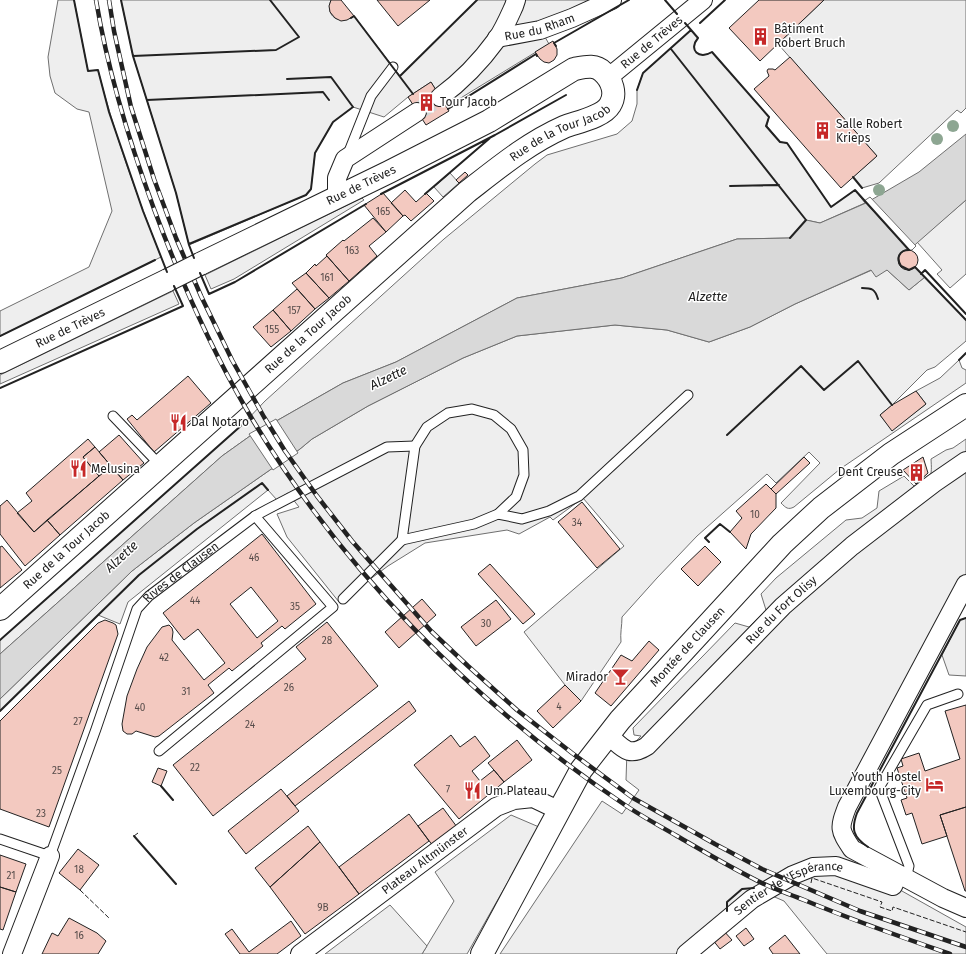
<svg xmlns="http://www.w3.org/2000/svg" width="966" height="954" font-family="'Fira Sans',sans-serif">
	<style>
		.green { fill: #eee; stroke: #6f6f6f }
		.parking { fill: #ededed; stroke: #6f6f6f }
		.water { fill: #d9d9d9; stroke: #6f6f6f }
		.pier { fill: #fff; stroke: #6f6f6f }
		.building { fill: #f3c9c0; stroke: #222; fill-rule: evenodd }
		.lines { fill: none; stroke-linecap: round; stroke-linejoin: round }
		.street-tunnel { stroke: #d3d3d3; stroke-width: 18; stroke-dasharray: 18 9; stroke-linecap: butt }
		.lane-casing { stroke: #222; stroke-width: 11 }
		.street-casing { stroke: #222; stroke-width: 20 }
		.primary-casing { stroke: #222; stroke-width: 24 }
		.lane { stroke: #fff; stroke-width: 9 }
		.street { stroke: #fff; stroke-width: 18 }
		.primary { stroke: #fff; stroke-width: 22 }
		.rail-casing { stroke: #222; stroke-width: 4.5 }
		.rail { stroke: #fff; stroke-width: 3; stroke-dasharray: 9; stroke-linecap: butt }
		.primary-bridge-casing { stroke: #222; stroke-width: 24; stroke-linecap: butt }
		.primary-bridge { stroke: #fff; stroke-width: 22 }
		.fence { stroke: #222; stroke-width: 1; stroke-dasharray: 5 2; stroke-linecap: butt }
		.wall { stroke: #222; stroke-width: 2 }
		.tree { fill: #8da692 }
		.labels { text-anchor: middle; stroke-width: 3; stroke-linejoin: round; paint-order: stroke }
		.number-label { font-size: 10px; fill: #564c4a }
		.street-label { font-size: 12px; fill: #222; stroke: #fff }
		.poi-label { font-size: 12px; fill: #222; stroke: #fff; text-anchor: start }
		.water-label { font-size: 13px; font-style: italic; fill: #222; stroke: #fff }
	</style>
	<rect width="100%" height="100%" fill="#fff"/>
	<!-- green -->
	<path class="green" d="M58 0H74L88 71 98 70C114 133 137 196 161 257L0 336V311L89 267 112 211 89 112 77 109 55 93 50 76 48 57Z
		M121 0H331C325 17 339 25 354 16L400 76 477 0H612L541 30 549 44 446 107 431 82 408 97 384 117 353 107 333 122 315 153 311 189 306 195 189 245 176 193 133 56Z
		M691 30 698 38C688 50 699 60 712 52L769 117 767 126 780 142 787 143 831 207 855 190 865 203 820 223 806 220 790 238 737 239 622 278 517 298 396 362 343 383 250 436 222 456 0 654V640L243 424 265 401 444 239 535 164 547 155 617 134 632 121 637 104V90L643 73Z
		M450 173 459 183 443 197 434 187Z
		M362 198 364 200 234 279 211 289 205 275Z
		M966 200V274L950 288 937 274 942 270 917 242Z
		M872 270H887L909 290 925 277 966 320V341L935 367 927 370 892 405 880 415 892 430 926 404 916 391 940 378 959 360 962 368 966 370V383L840 469 794 507C788 510 786 508 781 503L820 463 809 452 776 483 767 474 697 536 657 578 622 617C622 626 620 633 621 642L581 701 565 685 524 632 624 546 583 498 553 520 550 517 519 534 507 530 425 543 388 566 339 602 287 537 277 514 299 507 288 493 277 500 268 490 128 602 120 624 98 615 0 711V699L132 571 194 523 300 449 312 439 368 406 463 358 517 336 615 325 667 330 709 342 750 327 795 304Z
		M173 291 179 304 0 384V375Z
		M966 439V600L841 823 893 886 966 927V954H827L784 901 763 892 686 954H500L602 801 622 814 639 790 626 780 627 751 641 736 634 735 633 728 735 623 749 627 766 610 761 594 776 578 846 520 862 518 877 508 879 491 904 476 914 486C932 484 932 475 931 459L946 450 953 448Z
		M966 618V676L949 675 942 655 960 620Z
		M511 815 539 827 467 954H422L454 901 435 872Z"/>
	<!-- parking -->
	<path class="parking" d="M824 0H966V108L961 113 957 110 879 183 862 188 853 177 877 156 778 44Z
		M390 905 427 946 422 954H325Z"/>
	<!-- water -->
	<path class="water" d="M966 134V200L909 250C903 250 900 253 898 258L901 266 909 270 915 267 925 277 909 290 887 270 876 277 871 270 795 304 750 327 709 342 667 330 615 325 517 336 463 358 368 406 312 439 300 449 194 523 132 571 0 699V654L222 456 250 436 343 383 396 362 517 298 622 278 737 239 790 238 806 220 820 223 866 203 919 172Z"/>
	<!-- pier -->
	<path class="pier" d="M870 197 916 246 912 250H909L864 201Z
		M276 419 298 453 273 470 249 434Z"/>
	<!-- building -->
	<path class="building" d="M331 0H341L354 16 347 20 341 21 335 18 330 12 329 6Z
		M377 0H430L398 26Z
		M759 0H824L760 61 729 28Z
		M553 41 557 49V55L554 60 549 63 544 62 540 59 535 52Z
		M790 57 877 156 841 188 754 89 769 76 767 71 768 69H773L775 70Z
		M431 82 449 111 426 125 408 97Z
		M465 172 468 175 459 183 456 180Z
		M405 190 416 202 426 193 434 201 411 221 405 215 403 216 391 203Z
		M383 193 403 216 386 232 364 205Z
		M373 218 386 232 369 246 377 256 349 281 326 255 343 240 344 241Z
		M898 260a10 10 0 1 1 20 0a10 10 0 1 1-20 0Z
		M327 256 349 281 329 298 306 273 315 264 316 266Z
		M306 273 329 298 315 309 292 283Z
		M297 289 315 309 291 331 273 310Z
		M273 310 291 331 271 347 253 327Z
		M188 376 211 403 154 452 127 419 132 415 137 420Z
		M916 391 926 404 892 431 880 415 892 405Z
		M119 435 144 463 123 480 99 452Z
		M88 439 95 447 83 457 99 476 34 532 17 513 32 501 26 493Z
		M95 447 111 466 99 476 83 457Z
		M804 457 810 463 776 494 771 489Z
		M923 457 928 473 916 484 903 470Z
		M111 466 123 480 60 535 47 520Z
		M766 484 776 494V508L751 534 746 549 730 532 742 518 736 511Z
		M7 500 34 532 47 520 60 535 25 566 0 534V506Z
		M582 502 620 549 597 568 558 522Z
		M262 534 316 604 285 629 282 626 261 643 263 646 232 671 229 668 208 685 214 693 159 736 155 737 136 731 132 734H127L123 731 122 724 127 696 137 669 147 647 162 627 169 625 172 628 173 632 172 640 204 680 225 663 198 629 184 640 163 613ZM251 587 278 621 257 638 230 604Z
		M2 546 22 570 0 588V547Z
		M705 546 721 562 698 586 681 569Z
		M490 564 535 614 523 624 478 574Z
		M422 599 436 615 399 648 385 632Z
		M496 600 511 619 476 646 461 627Z
		M105 620 113 623 116 625 118 634 49 827 0 809V721L98 623Z
		M327 622 378 686 213 816 173 765 306 659 296 647Z
		M649 641 659 650 611 706 595 693 621 655 632 661Z
		M565 685 581 701 553 728 537 711Z
		M409 701 416 711 295 806 287 796Z
		M966 705V807L940 815 947 836 922 844 912 813 906 815 901 800 907 798 897 768 903 766 901 759 919 753 925 771 960 759 945 711Z
		M451 735 460 747 475 736 490 756 472 771 480 781 494 770 504 782 459 819 414 765Z
		M517 740 532 760 504 782 488 763Z
		M158 768 167 771 161 786 152 782Z
		M281 789 299 811 246 854 228 831Z
		M966 807V891H965L940 815Z
		M443 808 457 827 433 846 418 826Z
		M409 814 429 841 359 894 339 867Z
		M308 826 320 842 270 887 255 868Z
		M320 842 359 894 305 934 270 887Z
		M78 849 99 865 80 890 59 873Z
		M0 855 26 864 16 892 0 887Z
		M0 887 16 892 3 930 0 929Z
		M69 918 97 933 106 941 98 954H42L52 933 58 936Z
		M291 921 301 936 277 954H240L225 934 232 929 249 952Z
		M746 928 754 939 744 946 736 936Z
		M723 930 732 940 720 949 712 939Z
		M785 935 800 954H773L769 948Z"/>
	<g class="lines">
		<!-- street-tunnel -->
		<path class="street-tunnel" d="M417 112 440 97"/>
		<defs>
			<g id="lane">
				<path d="M348 154 371 96 393 67"/>
				<path d="M472 409 494 415 511 429 523 450 524 475 516 497 498 514 474 524 402 540 415 446 427 427 448 413Z"/>
				<path d="M113 416 160 465"/>
				<path d="M498 514 522 519 549 511 579 496 688 395"/>
				<path d="M343 599 402 540"/>
				<path d="M159 751 333 607 255 516"/>
				<path id="s1" d="M0 839 50 856 96 729 137 609 149 596 255 516 268 509 387 447 415 446"/>
				<path d="M906 879 909 866 879 788 927 705 958 694"/>
			</g>
			<g id="street">
				<path id="s2" d="M497 38 540 30 572 18 612 0"/>
				<path id="s3" d="M609 77 703 0"/>
				<path d="M440 97C462 81 481 61 497 39 504 29 509 17 514 6L516 0"/>
				<path d="M337 197V178L345 159 417 112"/>
				<path d="M966 584 847 807C839 828 839 830 852 849L943 898 966 908"/>
				<path id="s4" d="M608 735C623 748 628 758 647 746L783 606 852 546 934 483 966 461"/>
				<path d="M12 954 50 856"/>
				<path id="s5" d="M300 954 496 807 514 800 533 798 558 810"/>
				<path id="s6" d="M686 954 752 899 793 875 813 867 836 866 893 886 898 875"/>
			</g>
			<g id="primary">
				<path id="s7" d="M0 362 168 280"/>
				<path id="s8" d="M0 609 467 192C498 168 528 143 564 127 577 122 603 117 610 105 617 94 612 80 603 72 595 64 585 67 574 69L489 121 389 172 200 264"/>
				<path id="s9" d="M482 954 581 770 620 720 782 544 821 508 891 454 966 405"/>
			</g>
		</defs>
		<!-- lane casing -->
		<use href="#lane" class="lane-casing"/>
		<!-- street casing -->
		<use href="#street" class="street-casing"/>
		<!-- primary casing -->
		<use href="#primary" class="primary-casing"/>
		<!-- lane -->
		<use href="#lane" class="lane"/>
		<!-- street -->
		<use href="#street" class="street"/>
		<!-- primary -->
		<use href="#primary" class="primary"/>
		<defs>
			<path id="rail" d="M96 0C108 72 129 141 154 209 180 279 210 347 248 412 340 568 474 704 625 805 641 816 660 826 677 836 703 851 728 866 754 879 770 888 787 893 804 900 852 920 901 937 950 954
				M109 0 114 31 131 107 154 179 176 238 201 296 232 360 264 417 285 451 317 496 352 541 431 631 468 666 517 710 572 753 633 798 715 844 762 869 860 911 966 947"/>
		</defs>
		<!-- rail casing -->
		<use href="#rail" class="rail-casing"/>
		<!-- rail -->
		<use href="#rail" class="rail"/>
		<defs>
			<path id="primary-bridge" d="M168 280 200 264"/>
		</defs>
		<!-- primary-bridge casing -->
		<use href="#primary-bridge" class="primary-bridge-casing"/>
		<!-- primary-bridge -->
		<use href="#primary-bridge" class="primary-bridge"/>
		<!-- fence -->
		<path class="fence" d="M769 117 766 126 780 142 787 143
			M134 836 138 833
			M811 883 812 878 882 902 880 907 892 911 893 907 966 932
			M80 890 109 918"/>
		<!-- wall -->
		<path class="wall" d="M74 0 88 71 98 70 109 112 143 211 167 272
			M121 0 133 56 176 193 189 245 194 258
			M665 0 677 14
			M351 18 354 16 413 94
			M685 23 698 38C688 50 699 60 712 52L769 117 766 126 780 142 787 143 831 207 855 190 909 250C899 250 896 258 901 266L909 270 915 267 966 320
			M700 23 725 0
			M556 46 554 43 629 0
			M671 49 806 220 790 238
			M133 55V56L276 50 299 37 270 0
			M400 76 477 0
			M637 90 643 73 691 30
			M147 100 323 92 329 100
			M448 109 536 54 537 56
			M853 177 862 188
			M730 186 779 185
			M381 194 495 135 566 95
			M425 194 490 138
			M189 244 306 195 311 189 315 153 333 122 353 107 331 77 287 79
			M200 273 209 294 235 282 366 204
			M921 274 925 270 966 314
			M862 288C872 288 875 289 878 299
			M0 336 155 260
			M959 360 966 353
			M0 388 183 306 174 286
			M727 435 801 366 824 390 858 361 892 405
			M709 542 705 538 720 524 730 532
			M0 640 243 424
			M0 711 139 575 197 529 262 483 268 490
			M161 786 173 800
			M134 836 176 884
			M868 847C853 837 851 829 857 813L960 620 966 618
			M727 911V902L742 889 754 888"/>
	</g>
	<!-- trees -->
	<g class="tree">
		<circle cx="953" cy="126" r="6"/>
		<circle cx="937" cy="139" r="6"/>
		<circle cx="879" cy="190" r="6"/>
	</g>
	<!-- icons -->
	<defs>
		<symbol id="building-bare" viewBox="-9 -9 18 18"><path d="M-4-6H4V6H1V3H-1V6H-4ZM-2.5-4.3h1.7v1.8h-1.7ZM.8-4.3h1.7v1.8H.8ZM-2.5-1h1.7V.8h-1.7ZM.8-1h1.7V.8H.8Z" fill="#c62828" stroke="#fff" stroke-width="2.5" paint-order="stroke"/></symbol>
		<symbol id="restaurant-bare" viewBox="-9 -9 18 18"><path d="M-5-6h1v4h1v-4h1v4h1v-4h1v5L-1.5 .5V6h-2V.5L-5-1ZM5-6V6H3V1.5H1.5Q1.5-4 5-6Z" fill="#c62828" stroke="#fff" stroke-width="2.5" paint-order="stroke"/></symbol>
		<symbol id="bar-bare" viewBox="-9 -9 18 18"><path d="M-6-5H6L.8 .8V4.5H3.5V6h-7V4.5H-.8V.8Z" fill="#c62828" stroke="#fff" stroke-width="2.5" paint-order="stroke"/></symbol>
		<symbol id="hotel-bare" viewBox="-9 -9 18 18"><path d="M-6-4.5h1.5V1H6V5H4.5V3h-9V5H-6ZM-4 0a1.8 1.8 0 1 1 3.6 0ZM.5 0V-2.5h3Q6-2.5 6 0Z" fill="#c62828" stroke="#fff" stroke-width="2.5" paint-order="stroke"/></symbol>
	</defs>
	<g fill-rule="evenodd">
		<use href="#building-bare" x="748" y="24" width="25" height="25"/>
		<use href="#building-bare" x="414" y="90" width="25" height="25"/>
		<use href="#building-bare" x="810" y="118" width="25" height="25"/>
		<use href="#restaurant-bare" x="166" y="410" width="25" height="25"/>
		<use href="#restaurant-bare" x="66" y="456" width="25" height="25"/>
		<use href="#building-bare" x="904" y="460" width="25" height="25"/>
		<use href="#bar-bare" x="608" y="664" width="25" height="25"/>
		<use href="#hotel-bare" x="922" y="772" width="25" height="25"/>
		<use href="#restaurant-bare" x="460" y="778" width="25" height="25"/>
	</g>
	<g class="labels">
		<!-- number labels -->
		<g class="number-label">
			<text x="383" y="215">165</text>
			<text x="352" y="254">163</text>
			<text x="327" y="281">161</text>
			<text x="294" y="314">157</text>
			<text x="272" y="333">155</text>
			<text x="755" y="518">10</text>
			<text x="577" y="526">34</text>
			<text x="254" y="561">46</text>
			<text x="195" y="604">44</text>
			<text x="295" y="610">35</text>
			<text x="486" y="627">30</text>
			<text x="327" y="644">28</text>
			<text x="164" y="661">42</text>
			<text x="289" y="691">26</text>
			<text x="186" y="695">31</text>
			<text x="559" y="710">4</text>
			<text x="140" y="711">40</text>
			<text x="78" y="725">27</text>
			<text x="250" y="728">24</text>
			<text x="195" y="771">22</text>
			<text x="57" y="774">25</text>
			<text x="448" y="793">7</text>
			<text x="41" y="817">23</text>
			<text x="79" y="873">18</text>
			<text x="11" y="879">21</text>
			<text x="323" y="911">9B</text>
			<text x="79" y="939">16</text>
		</g>
		<!-- street labels -->
		<g class="street-label">
			<text dy="4" stroke="none"><textPath href="#s2" startOffset="44">Rue du Rham</textPath></text>
			<text dy="4" stroke="none"><textPath href="#s3" startOffset="55">Rue de Trèves</textPath></text>
			<text dy="4" stroke="none"><textPath href="#s8" startOffset="737">Rue de la Tour Jacob</textPath></text>
			<text transform="translate(361 185) rotate(-26)" y="4">Rue de Trèves</text>
			<text dy="4" stroke="none"><textPath href="#s7" startOffset="78">Rue de Trèves</textPath></text>
			<text dy="4" stroke="none"><textPath href="#s8" startOffset="413">Rue de la Tour Jacob</textPath></text>
			<text dy="4" stroke="none"><textPath href="#s8" startOffset="89">Rue de la Tour Jacob</textPath></text>
			<text dy="4" stroke="none"><textPath href="#s1" startOffset="372">Rives de Clausen</textPath></text>
			<text dy="4" stroke="none"><textPath href="#s4" startOffset="237">Rue du Fort Olisy</textPath></text>
			<text dy="4" stroke="none"><textPath href="#s9" startOffset="372">Montée de Clausen</textPath></text>
			<text dy="4" stroke="none"><textPath href="#s5" startOffset="156">Plateau Altmünster</textPath></text>
			<text dy="4" stroke="none"><textPath href="#s6" startOffset="125">Sentier de l'Espérance</textPath></text>
		</g>
		<!-- poi labels -->
		<g class="poi-label">
			<text x="774" y="33">Bâtiment<tspan x="774" dy="14">Robert Bruch</tspan></text>
			<text x="440" y="106">Tour Jacob</text>
			<text x="836" y="128">Salle Robert<tspan x="836" dy="14">Krieps</tspan></text>
			<text x="191" y="426">Dal Notaro</text>
			<text x="91" y="473">Melusina</text>
			<text x="903" y="476" text-anchor="end">Dent Creuse</text>
			<text x="608" y="681" text-anchor="end">Mirador</text>
			<text x="921" y="781" text-anchor="end">Youth Hostel<tspan x="921" dy="14">Luxembourg-City</tspan></text>
			<text x="485" y="795">Um Plateau</text>
		</g>
		<!-- water labels -->
		<g class="water-label">
			<text x="708" y="301">Alzette</text>
			<text transform="translate(388 377) rotate(-26)" y="5">Alzette</text>
			<text transform="translate(121 556) rotate(-43)" y="5">Alzette</text>
		</g>
	</g>
</svg>
